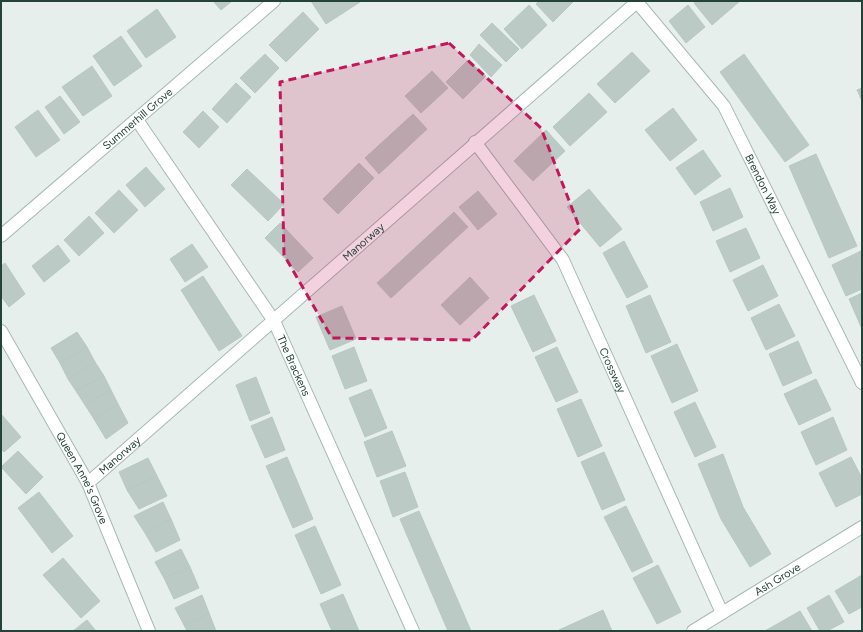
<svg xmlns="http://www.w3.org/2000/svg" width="863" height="632" font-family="Figtree,sans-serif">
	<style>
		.building { fill: #bbcac4; stroke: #b8c9c2 }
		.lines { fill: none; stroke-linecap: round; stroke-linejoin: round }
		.minor-casing { stroke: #a8b8b2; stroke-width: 14 }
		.minor { stroke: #fff; stroke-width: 12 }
		.marked { fill: #c2185b; fill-opacity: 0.2; stroke: #c2185b; stroke-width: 3; stroke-dasharray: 8 5; stroke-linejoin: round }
		.labels { text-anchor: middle; stroke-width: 3.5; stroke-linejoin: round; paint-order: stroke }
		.street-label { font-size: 11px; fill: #24423a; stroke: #f7fbf9 }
	</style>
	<rect width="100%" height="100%" fill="#e6efeb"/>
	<!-- building -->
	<path class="building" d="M213 1H232L221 10Z
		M311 1H359L360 2 326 24Z
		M539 1H574L553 22 536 4Z
		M696 1H740L712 25 694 3Z
		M529 5 547 25 522 49 504 29Z
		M688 5 705 27 686 43 669 21Z
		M157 9 176 37 146 58 127 31Z
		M303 12 319 29 286 62 269 45Z
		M492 23 519 49 506 62 480 35Z
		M121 36 142 66 114 86 93 56Z
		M479 44 502 65 491 77 470 55Z
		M632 52 650 71 615 103 597 84Z
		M265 54 279 68 255 93 240 78Z
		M744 54 809 145 785 162 720 72Z
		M468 60 486 76 463 99 446 82Z
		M92 66 112 96 83 116 62 87Z
		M432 71 448 88 421 113 405 96Z
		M236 83 251 97 227 123 212 109Z
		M862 88V101L857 90Z
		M589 93 607 112 570 146 553 127Z
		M60 96 80 122 64 134 45 107Z
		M673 108 697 140 670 161 645 130Z
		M38 110 60 140 36 157 15 127Z
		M203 111 219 127 199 148 183 132Z
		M413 114 427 129 379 174 365 158Z
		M546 130 565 151 533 181 514 161Z
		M703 150 721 176 695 195 676 168Z
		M816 154 857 246 829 258 789 166Z
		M359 163 374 178 338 214 323 199Z
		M146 167 165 189 145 207 126 185Z
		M247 169 284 204 268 221 231 185Z
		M730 188 743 217 713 231 700 202Z
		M589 189 622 229 600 247 567 207Z
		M119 190 138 210 114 233 95 213Z
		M478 191 497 214 478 230 459 207Z
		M454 212 468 227 391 298 377 283Z
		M89 216 104 233 79 256 64 240Z
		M280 223 313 258 298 272 265 238Z
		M746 228 760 258 730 272 716 241Z
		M624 241 648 287 627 298 603 253Z
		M192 244 208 267 185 282 170 259Z
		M58 245 70 261 44 282 32 266Z
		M861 251 862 289 846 296 832 265Z
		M5 263 25 294 9 307 1 296V266Z
		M763 265 778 296 748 311 733 280Z
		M203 276 242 336 219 351 181 290Z
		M470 277 489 298 460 325 441 305Z
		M862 293V329L849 299Z
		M534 295 556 341 533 352 511 306Z
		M650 295 671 342 646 353 626 306Z
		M779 304 795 336 766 350 751 318Z
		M342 306 356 339 330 350 316 317Z
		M77 332 87 347 60 363 51 348Z
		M798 341 812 373 783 386 769 354Z
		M677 344 698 391 672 403 651 356Z
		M87 347 95 362 68 379 60 363Z
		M354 347 367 381 345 389 332 356Z
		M557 347 578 392 556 402 535 357Z
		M95 362 104 376 76 391 68 379Z
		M104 376 111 390 85 405 76 391Z
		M256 377 270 413 250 421 236 385Z
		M816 379 831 410 799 425 784 394Z
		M371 389 387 428 365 437 349 398Z
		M111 390 118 404 94 419 85 405Z
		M581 399 602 446 578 457 557 409Z
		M695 402 716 447 695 457 674 412Z
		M118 404 128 423 106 439 94 419Z
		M1 414 21 437 4 452 1 449Z
		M272 417 285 450 265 458 251 426Z
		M833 417 847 450 816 465 801 432Z
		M392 431 406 466 377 477 364 442Z
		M18 451 43 477 26 494 1 467Z
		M604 452 625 500 602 510 581 462Z
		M723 454 743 507 771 554 750 567 721 519 698 464Z
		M287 457 313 519 293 528 266 466Z
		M851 457 862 478V494L836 507 819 473Z
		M148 458 157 476 127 490 119 472Z
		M405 472 418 507 393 517 380 481Z
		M157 476 167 496 139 509 127 490Z
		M39 492 73 536 52 553 18 508Z
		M163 502 171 519 145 533 134 516Z
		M626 506 653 562 632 572 604 517Z
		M419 511 471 631H448L400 519Z
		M171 519 180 540 156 552 145 533Z
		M315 526 341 585 321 594 295 535Z
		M181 549 190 567 164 578 155 562Z
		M63 558 100 601 81 618 43 575Z
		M658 565 681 612 657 624 633 578Z
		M190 567 199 588 174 599 164 578Z
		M862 575V607L849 614 835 591Z
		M343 594 359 631H332L320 604Z
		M202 595 209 613 184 625 175 608Z
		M829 595 844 622 827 631H820L807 608Z
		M603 610 612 631H560L559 630Z
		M800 611 812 631H765Z
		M209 613 216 631H187L184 625Z
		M87 620 96 631H73Z"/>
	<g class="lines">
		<defs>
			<g id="minor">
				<path id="s1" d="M637 2 724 106 862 383"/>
				<path id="s2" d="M137 120 274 321 413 631"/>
				<path id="s3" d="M475 142 563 260 722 613"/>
				<path id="s4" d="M1 236 274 1"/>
				<path id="s5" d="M1 331 88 483 149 631"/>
				<path id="s6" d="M88 483 638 1"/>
				<path id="s7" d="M693 631 862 527"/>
			</g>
		</defs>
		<!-- minor casing -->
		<use href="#minor" class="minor-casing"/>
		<!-- minor -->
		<use href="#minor" class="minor"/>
	</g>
	<!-- marked area -->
	<path class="marked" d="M449 43 541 128 580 229 472 340 332 338 284 255 280 82Z"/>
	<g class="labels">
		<!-- street labels -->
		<g class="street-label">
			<text dy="4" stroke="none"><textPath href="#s4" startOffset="180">Summerhill Grove</textPath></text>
			<text dy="4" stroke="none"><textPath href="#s1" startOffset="223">Brendon Way</textPath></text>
			<text dy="4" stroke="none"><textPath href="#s6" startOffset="366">Manorway</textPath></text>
			<text dy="4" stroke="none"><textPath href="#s2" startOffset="292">The Brackens</textPath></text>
			<text dy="4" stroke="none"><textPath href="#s3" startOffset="268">Crossway</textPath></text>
			<text dy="4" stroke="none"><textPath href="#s6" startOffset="42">Manorway</textPath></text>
			<text dy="4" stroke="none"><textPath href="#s5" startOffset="168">Queen Anne's Grove</textPath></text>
			<text dy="4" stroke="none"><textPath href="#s7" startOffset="99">Ash Grove</textPath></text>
		</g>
	</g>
	<!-- border -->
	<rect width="863" height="632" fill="none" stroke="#24423a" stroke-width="4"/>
</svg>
